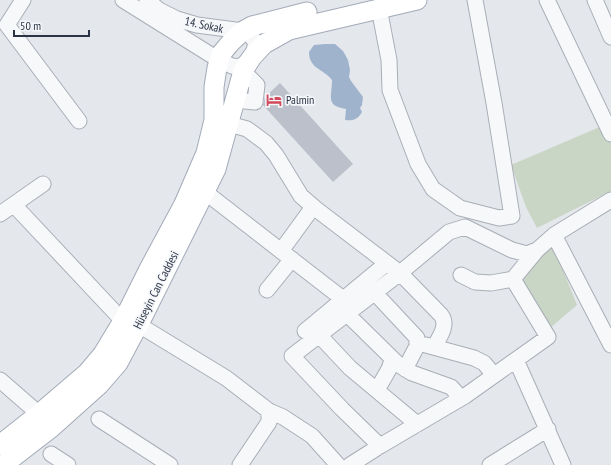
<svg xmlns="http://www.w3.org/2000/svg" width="611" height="465" font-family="'PT Sans Narrow',sans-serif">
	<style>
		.green { fill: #c9d6c5 }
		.water { fill: #9fb4cc }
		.building { fill: #bbc0ca }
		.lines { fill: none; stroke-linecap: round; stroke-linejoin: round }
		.minor-casing { stroke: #a9aeb7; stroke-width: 17 }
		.major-casing { stroke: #a3abb8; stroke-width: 21 }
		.minor { stroke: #f7f8fa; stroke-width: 15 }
		.major { stroke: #fff; stroke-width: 19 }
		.labels { text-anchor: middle; stroke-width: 3.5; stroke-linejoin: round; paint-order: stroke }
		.street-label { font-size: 12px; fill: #2b3445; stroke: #f4f6f9 }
		.poi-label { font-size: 12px; fill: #2b3445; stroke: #f4f6f9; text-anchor: start }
	</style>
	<rect width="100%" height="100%" fill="#e4e7ec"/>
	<!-- green -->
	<path class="green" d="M602 126 611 144V191L537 228 526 207 511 165Z
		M553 245 577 305 550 328 521 285 523 275Z"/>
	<!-- water -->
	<path class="water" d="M325 44H335L343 51 348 60 350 70 349 77 351 81 363 97 362 105 360 108 362 112C358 119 354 121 345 120L346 109C325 106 332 96 332 80 324 69 309 69 309 52L314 45Z"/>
	<!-- building -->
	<path class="building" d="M280 83 353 164 333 182 263 105 265 97Z"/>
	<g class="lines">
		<defs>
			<path id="minor" d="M23 0 7 25 79 121
				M123 0 219 60 232 66 240 67 252 57 256 43 251 36 243 31 197 25 177 19 159 10 147 0
				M547 0 611 134
				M595 0 611 37
				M379 8 389 60 390 90 418 164 433 189 460 208 499 218 512 216 494 103 475 0
				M235 100 255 102 257 85 243 71
				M229 124 247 129 266 143 276 155 301 196 316 209 400 273 441 315C449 325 439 338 434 347
				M205 192 281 251 313 207
				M14 205 123 321
				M0 214 43 184
				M554 235 611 345
				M281 251 343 299
				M461 275 475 282 491 283 513 279
				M267 290 292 259
				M374 292 417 338V346L405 369
				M347 314 399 365 412 373 451 387 461 398
				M139 325 226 378 269 411V422L240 465
				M305 331 387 263
				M319 335 350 368 417 424
				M426 345 474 358 484 363 494 375
				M516 360 563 465
				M0 380 39 414
				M377 390 389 369 392 360
				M269 411 283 417 312 436 338 465
				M99 419 170 465
				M380 446 342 409 292 356 400 273 449 232 465 227 512 250 527 254 537 250 554 235 611 200
				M51 454 68 465
				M350 465 380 446 465 396 548 337 513 279 537 250
				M490 465 548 429"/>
			<path id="major" d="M0 445 39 414 87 373 103 354 123 321 149 269 184 204 206 153 214 120V87L217 68 221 54 231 42 243 31 252 26 307 12
				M3 465 51 428 99 385 118 363 143 316 216 169 243 71 252 57 264 44 289 30 417 0"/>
		</defs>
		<!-- minor casing -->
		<use href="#minor" class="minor-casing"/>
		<!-- major casing -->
		<use href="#major" class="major-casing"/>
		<!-- minor -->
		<use href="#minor" class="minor"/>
		<!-- major -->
		<use href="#major" class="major"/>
	</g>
	<!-- icons -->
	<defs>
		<symbol id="hotel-bare" viewBox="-9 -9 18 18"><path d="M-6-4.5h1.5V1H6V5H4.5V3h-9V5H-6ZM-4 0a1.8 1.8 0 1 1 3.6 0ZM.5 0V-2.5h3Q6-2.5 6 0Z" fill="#d1495b" stroke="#f4f6f9" stroke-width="2.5" paint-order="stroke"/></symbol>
	</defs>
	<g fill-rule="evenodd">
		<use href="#hotel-bare" x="263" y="89" width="22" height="22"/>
	</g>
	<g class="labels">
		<!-- street labels -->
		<g class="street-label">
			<text transform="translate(204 25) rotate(12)" y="4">14. Sokak</text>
			<text transform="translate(156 290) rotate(-63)" y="4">Hüseyin Can Caddesi</text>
		</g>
		<!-- poi labels -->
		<g class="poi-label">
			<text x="286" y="104">Palmin</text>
		</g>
	</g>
	<!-- scale -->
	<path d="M14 30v6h75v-6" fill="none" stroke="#2b3445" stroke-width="2"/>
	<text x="20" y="30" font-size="12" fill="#2b3445" stroke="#f4f6f9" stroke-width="3" paint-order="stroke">50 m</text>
</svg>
